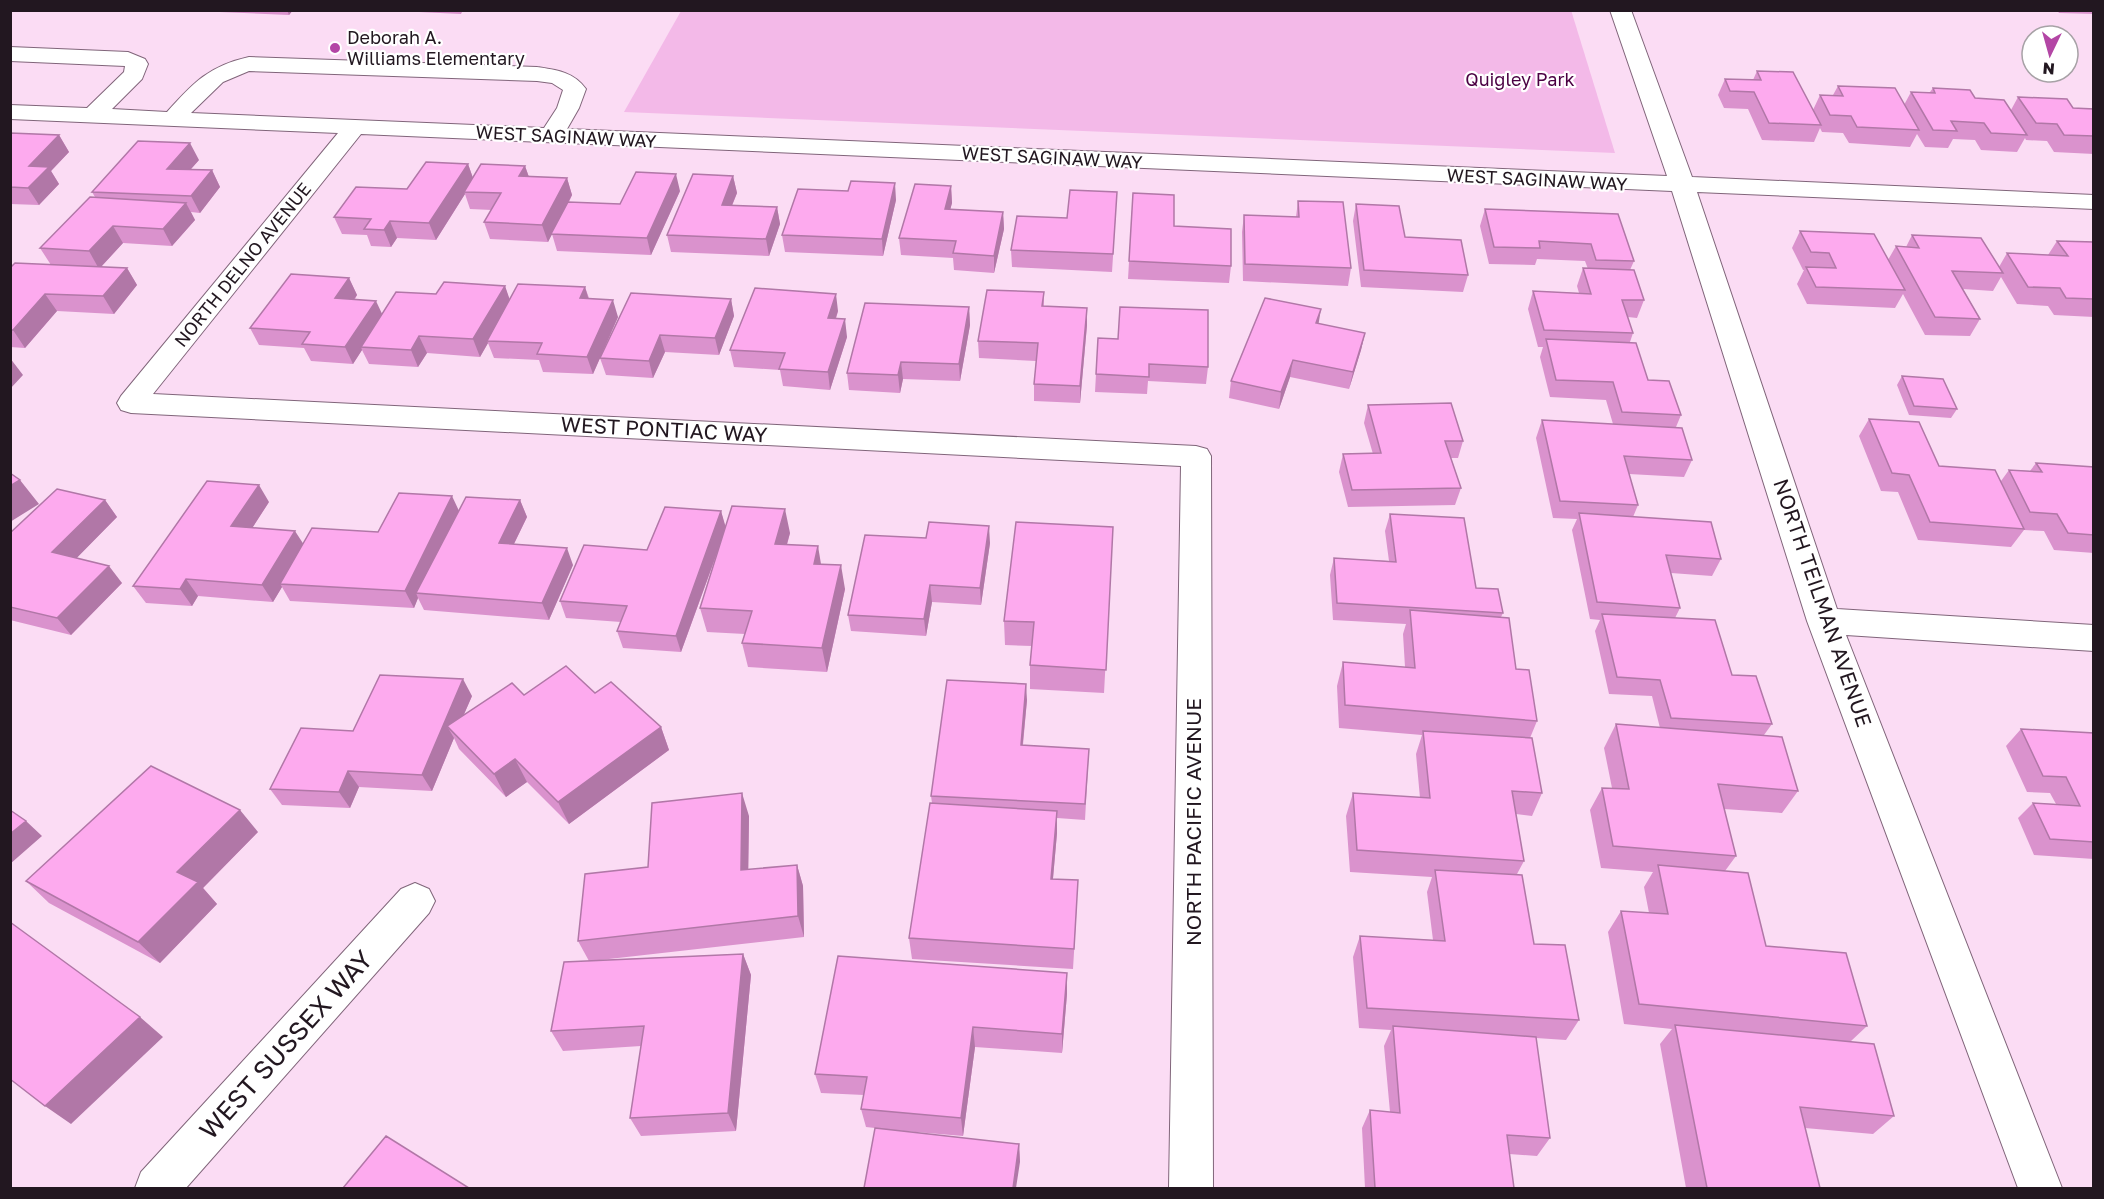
<svg xmlns="http://www.w3.org/2000/svg" width="2104" height="1199" font-family="'Golos Text',sans-serif">
	<style>
		.green { fill: #f3b9e8 }
		.lines { fill: none; stroke-linecap: round; stroke-linejoin: round }
		.minor-casing { stroke: #80657a; stroke-width: 2 }
		.minor { fill: #fff; fill-rule: evenodd }
		.wall { fill: #da92cd }
		.shaded-wall { fill: #b177a7 }
		.building { fill: #fdaaee; stroke: #b177a7; stroke-width: 1.5 }
		.poi-dot { fill: #b346a5; stroke: #fff; stroke-width: 2 }
		.labels { text-anchor: middle; stroke-width: 4.5; stroke-linejoin: round; paint-order: stroke }
		.far-poi-label { font-size: 18px; fill: #221720; stroke: #fff; text-anchor: start }
		.far-park-label { font-size: 18px; fill: #4b0043; stroke: #fff }
		.far-street-label { font-size: 18px; fill: #221720; stroke: #fff }
		.street-label { font-size: 21px; fill: #221720; stroke: #fff }
		.near-street-label { font-size: 26px; fill: #221720; stroke: #fff }
	</style>
	<rect width="100%" height="100%" fill="#fbdcf4"/>
	<!-- green -->
	<path class="green" d="M1571 10 1615 153 624 112 681 11Z"/>
	<g class="lines">
		<defs>
			<path id="minor" d="M1610 10H1631L1692 177 2094 195V209L1697 192 1837 609 2094 625V651L1846 635 2062 1188H2018L1807 621 1672 191 361 134 153 394 1196 446 1207 449 1211 456 1213 1188H1169L1181 466 131 413 121 410 117 403 121 396 338 133 10 119V105L87 108 124 72 125 66 10 61V47L128 52 145 59 148 64 142 79 112 109 167 112C194 82 209 66 249 57L537 67C557 70 574 72 586 89L579 108 567 129 1667 176ZM249 71 537 81 552 83 563 90 557 108 544 128 191 113 223 82Z
				M415 883 429 889 435 901 429 913 186 1188H135L141 1172 401 889Z"/>
		</defs>
		<!-- minor casing -->
		<use href="#minor" class="minor-casing"/>
		<!-- minor -->
		<use href="#minor" class="minor"/>
	</g>
	<!-- wall -->
	<path class="wall" d="M171 10H293L289 15Z
		M377 10H463L461 14Z
		M2057 10H2094V14L2059 13Z
		M1757 71 1813 110 1820 95H1833L1838 86 1904 105 1911 92H1930L1933 88 1975 98 2011 110 2018 97 2073 108 2094 109V154L2054 152 2047 141 2026 140 2025 138 2017 152 1981 150 1975 140 1953 139 1948 148 1925 147 1917 134 1910 147 1849 143 1843 133 1822 132 1820 128 1814 142 1762 140 1748 109 1724 108 1718 95 1725 79 1753 80Z
		M10 133 59 135 69 152 51 171 59 184 39 205 10 204Z
		M199 160 190 170H212L220 187 200 213 191 212 195 220 172 246 123 243 101 267 127 268 137 285 114 314 57 311 25 348 10 347V268L51 265 40 248 95 197 92 192Z
		M468 164 473 178 525 166 529 177 567 178 572 195 569 202 620 204 680 191 651 255 557 251 552 234 548 242 490 239 484 222 492 210 470 209 465 194 436 240 397 238 391 247 371 246 367 235 342 234 334 217 407 189Z
		M733 176 737 193 732 206 777 207 780 224 769 256 671 252 667 235Z
		M951 186 952 203 950 209 1003 212 1004 229 994 273 954 270 953 258 901 255 899 238Z
		M1133 193 1174 226 1231 266 1229 283 1128 279Z
		M896 200 883 256 785 252 782 235Z
		M1298 201 1351 268 1348 286 1243 281 1242 232 1244 215 1296 217Z
		M1356 204 1405 237 1468 275 1463 292 1361 287 1353 221Z
		M1116 209 1112 272 1012 267 1011 250 1067 218Z
		M1485 209 1618 214 1634 261 1630 270 1644 300 1637 318 1628 317 1633 333 1630 342 1648 380 1681 415 1676 427 1692 460 1684 477 1629 474 1638 505 1633 517 1721 559 1712 576 1671 573 1680 608 1675 618 1732 675 1772 724 1764 735 1798 791 1782 813 1724 809 1736 856 1725 871 1766 946 1867 1026 1850 1042 1894 1116 1873 1134 1805 1128 1820 1188H1686L1660 1044 1672 1029 1624 1024 1608 932 1621 911 1649 913 1644 887 1653 872 1601 868 1590 810 1602 788H1612L1604 748 1616 724 1660 728 1652 696 1609 694 1595 631 1600 620 1590 619 1572 530 1577 519 1553 518 1536 438 1542 420 1613 424 1606 400 1550 397 1540 357 1543 347H1538L1528 309 1533 291 1579 293 1577 286 1583 268 1588 269 1585 261 1537 259 1535 265 1489 264 1480 226Z
		M1800 231 1888 260 1896 246 1906 247 1912 235 1999 267 2007 253 2048 255 2057 241 2094 242V317L2054 315 2048 306 2017 304 2001 277 1993 291 1963 289 1980 319 1970 336 1925 335 1903 294 1895 308 1807 304 1797 284 1804 270H1803L1792 248Z
		M349 278 357 295 355 299 382 314 436 294 505 286 509 299 585 287 589 298 618 317 593 374 543 372 539 360 494 358 488 343 480 357 427 353 418 367 369 364 362 350 353 364 311 361 304 348 259 345 250 328Z
		M1044 292V306L1087 325 1080 403 1034 401V384L1036 361 979 358 978 341Z
		M731 299 734 316 719 355 665 352 653 378 606 375 600 358Z
		M969 307 970 325 960 381 903 379 900 393 849 390 847 373Z
		M838 311 836 319 847 337 830 390 783 386 780 370 734 367 730 350Z
		M1318 324 1365 333 1361 350 1349 389 1290 377 1279 409 1229 398 1231 381Z
		M1098 338 1208 367 1206 384 1148 381 1147 394 1095 392Z
		M1902 376 1957 409 1951 418 1909 415 1897 385Z
		M1368 405 1463 441 1458 458H1451L1461 488 1455 505 1348 507 1339 472 1343 454H1373L1364 423Z
		M1869 419 1939 466 2001 481 2009 470 2030 471 2036 463 2094 467V553L2054 550 2044 531 2024 530 2011 547 1918 540 1898 492 1881 491 1859 436Z
		M105 500 117 517 76 558 122 583 71 635 10 620V533Z
		M520 500 527 517 514 544 573 565 549 620 424 610 418 598 414 608 290 601 282 587 273 602 198 596 192 606 146 603 133 586 269 502 252 528 303 544 378 532 459 511Z
		M721 511 725 527 790 533 787 545 821 564 845 589 827 672 748 667 742 643 745 634 707 632 700 608 719 548 681 652 623 648 617 631 621 622 566 618 560 601 647 550Z
		M1390 514 1476 588 1503 613 1501 617 1516 669 1537 721 1530 738 1542 793 1532 816 1516 814 1524 861 1517 874 1534 944 1579 1020 1566 1040 1536 1038 1550 1138 1537 1156 1509 1154 1514 1188H1365L1362 1128 1370 1110 1390 1112 1384 1046 1391 1030 1359 1028 1353 957 1360 936 1433 940 1427 892 1432 877 1350 872 1346 816 1353 793 1420 798 1416 754 1422 735 1339 728 1337 686 1343 662 1405 667 1403 634 1406 624 1333 620 1330 575 1334 558 1389 561 1385 531Z
		M1113 527 1104 693 1030 689V665L1032 646 1005 645 1004 621Z
		M990 543 981 605 932 602 926 636 851 631 848 615Z
		M595 693 661 727 669 750 569 824 527 782 506 797 459 749 454 738 432 791 359 787 350 808 282 805 270 789 353 731 472 696 464 714 524 695Z
		M1027 700 1023 745 1089 749 1085 820 1057 818V833L1053 879 1077 902 1073 969 912 959 909 938 932 803 931 796Z
		M2021 729 2094 733V859L2034 855 2018 818 2033 803 2056 804 2050 793 2027 792 2006 746Z
		M749 816 748 870 797 865 803 886 804 937 600 960 743 954 751 975 736 1131 641 1136 630 1118 641 1046 563 1051 551 1031 589 961 578 941 648 867Z
		M258 832 203 888 217 904 160 963 49 903 26 881Z
		M1067 973V994L1062 1053 975 1047 963 1136 880 1129 1019 1144 1020 1162 875 1128 866 1127 861 1109 864 1095 821 1093 815 1074Z"/>
	<!-- shaded-wall -->
	<path class="shaded-wall" d="M287 10H293L289 15Z
		M59 135 69 152 51 171 59 184 39 205 28 188 29 166Z
		M190 143 199 160 176 186 167 169Z
		M468 164 474 181 464 192 465 194 436 240 429 223Z
		M525 166 531 183 519 176Z
		M212 170 220 187 200 213 191 196Z
		M676 174 680 191 651 255 647 238Z
		M733 176 737 193 725 222 722 205Z
		M567 178 572 195 548 242 542 225Z
		M895 183 896 200 883 256 882 239Z
		M951 186 952 203 946 226 945 209Z
		M186 203 195 220 172 246 163 229Z
		M777 207 780 224 769 256 766 239Z
		M1003 212 1004 229 994 273V256Z
		M390 221 397 238 391 247 384 230Z
		M113 226 123 243 99 269 89 251Z
		M127 268 137 285 114 314 103 296Z
		M349 278 357 295 343 315 335 298Z
		M505 286 511 303 487 341 488 343 480 357 473 339Z
		M585 287 590 304 580 298Z
		M45 294 57 311 25 348 13 330Z
		M836 294 838 311 830 335 828 318Z
		M731 299 734 316 719 355 715 338Z
		M613 300 618 317 593 374 587 357Z
		M376 301 384 318 361 347 362 350 353 364 345 347Z
		M969 307 970 325 960 381 959 364Z
		M1087 308V325L1080 403V386Z
		M1321 309 1318 327 1316 323Z
		M845 319 847 337 830 390 828 372Z
		M1365 333 1361 350 1349 389 1353 372Z
		M660 335 665 352 653 378 649 361Z
		M419 336 427 353 418 367 411 350Z
		M10 358 23 375 10 389Z
		M1293 360 1290 377 1279 409 1281 392Z
		M901 362 903 379 900 393 898 375Z
		M20 480 39 504 10 522V486Z
		M259 485 269 502 242 544 231 526Z
		M452 496 460 513 416 593 418 598 414 608 405 591Z
		M105 500 117 517 65 570 52 552Z
		M520 500 527 517 506 560 499 543Z
		M785 509 790 533 780 568 775 544Z
		M721 511 726 528 681 652 676 636Z
		M989 526 990 543 981 605 980 588Z
		M295 531 306 548 280 584 282 587 273 602 262 585Z
		M818 546 822 570 814 564Z
		M567 548 573 565 549 620 542 603Z
		M841 565 845 589 827 672 822 648Z
		M109 566 122 583 71 635 57 618Z
		M186 579 198 596 192 606 180 589Z
		M930 585 932 602 926 636 924 619Z
		M463 679 472 696 455 735 447 726 454 738 432 791 422 775Z
		M1026 684 1027 700 1021 761V745Z
		M661 727 669 750 569 824 558 802Z
		M515 759 527 782 506 797 494 774Z
		M348 771 359 787 350 808 339 792Z
		M742 793 749 816 748 892 741 870Z
		M240 810 258 832 203 888 217 904 160 963 138 942 177 872Z
		M1057 811V833L1051 900V879Z
		M26 821 42 836 10 864V834Z
		M797 865 803 886 804 937 798 916Z
		M743 954 751 975 736 1131 728 1113Z
		M1067 973V994L1062 1053V1034Z
		M140 1017 163 1037 71 1124 45 1106Z
		M973 1027 975 1047 963 1136 961 1118Z
		M1019 1144 1020 1162 1016 1188H1013Z"/>
	<!-- building -->
	<path class="building" d="M1757 71 1793 72 1821 125 1769 123 1754 92 1730 91 1725 79 1761 80Z
		M1838 86 1895 88 1919 130 1857 127 1851 116 1830 115 1820 95 1843 96Z
		M1933 88 1970 90 1975 98 2004 100 2027 135 1991 133 1984 123 1951 121 1957 131 1933 130 1911 92 1935 93Z
		M2018 97 2067 99 2073 108 2094 109V136L2064 135 2057 124 2036 123Z
		M10 133 59 135 29 166 49 167 28 188 10 187Z
		M138 141 190 143 167 169 212 170 191 196 92 192Z
		M426 162 468 164 429 223 390 221 384 230 364 229 371 219 334 217 356 187 407 189Z
		M481 164 525 166 519 176 567 178 542 225 484 222 501 193 464 192Z
		M636 172 676 174 647 238 551 234 568 202 620 204Z
		M693 174 733 176 722 205 777 207 766 239 667 235Z
		M851 181 895 183 882 239 782 235 798 189 848 191Z
		M915 184 951 186 945 209 1003 212 994 256 953 253 956 241 899 238Z
		M1070 190 1117 192 1113 254 1011 250 1017 216 1067 218Z
		M1133 193 1174 195V226L1231 229V266L1129 261Z
		M90 197 186 203 163 229 113 226 89 251 40 248Z
		M1298 201 1343 202 1351 268 1245 264 1244 215 1299 217Z
		M1356 204 1399 206 1405 237 1461 240 1468 275 1364 270Z
		M1485 209 1618 214 1634 261 1596 260 1591 244 1539 241 1540 248 1494 247Z
		M1800 231 1874 234 1905 290 1816 287 1806 267 1836 268 1829 253 1811 252Z
		M1912 235 1981 238 2003 273 1952 271 1980 319 1935 317 1896 246 1919 248Z
		M2057 241 2094 242V299L2066 298 2060 288 2028 287 2007 253 2068 256Z
		M15 263 127 268 103 296 45 294 13 330H10V268Z
		M1583 268 1634 270 1644 300H1622L1633 333 1544 330 1533 291 1591 294Z
		M291 274 349 278 335 298 376 301 345 347 302 344 310 332 250 328Z
		M444 282 505 286 473 339 419 336 411 350 361 347 396 292 436 294Z
		M518 284 585 287 580 298 613 300 587 357 537 354 542 343 487 341Z
		M755 288 836 294 828 318 845 319 828 372 779 369 785 353 730 350Z
		M987 290 1044 292 1042 306 1087 308 1080 386 1034 384 1038 343 978 341Z
		M631 293 731 299 715 338 660 335 649 361 600 358Z
		M1265 298 1321 309 1316 323 1365 333 1353 372 1293 360 1281 392 1231 381Z
		M865 303 969 307 959 364 901 362 898 375 847 373Z
		M1120 307 1208 310V367L1149 364V377L1096 374 1098 338 1118 339Z
		M1546 339 1636 343 1648 380 1669 381 1681 415 1622 412 1613 382 1556 380Z
		M1902 376 1943 379 1957 409 1914 406Z
		M1451 403 1463 441H1445L1461 488 1352 490 1343 454 1381 453 1368 405Z
		M1869 419 1919 422 1939 466 1995 470 2024 529 1930 522 1909 475 1892 473Z
		M1542 420 1682 428 1692 460 1624 456 1638 505 1560 501Z
		M2036 463 2094 467V535L2068 533 2057 514 2030 512 2009 470 2042 472Z
		M10 473 20 480 10 486Z
		M207 481 259 485 231 526 295 531 262 585 186 579 180 589 133 586Z
		M57 489 105 500 52 552 109 566 57 618 10 607V533Z
		M399 493 452 496 405 591 280 584 312 528 378 532Z
		M466 497 520 500 499 543 567 548 542 603 416 593Z
		M732 506 785 509 775 544 818 546 814 564 841 565 822 648 742 643 752 611 700 608Z
		M665 507 721 511 676 636 617 631 627 606 560 601 584 545 647 550Z
		M1579 513 1711 522 1721 559 1666 555 1680 608 1597 602Z
		M1390 514 1464 518 1476 588 1498 589 1503 613 1337 603 1334 558 1396 562Z
		M929 522 989 526 980 588 930 585 924 619 848 615 865 535 926 538Z
		M1016 522 1113 527 1106 670 1030 665 1034 622 1004 621Z
		M1410 610 1509 618 1516 669 1529 670 1537 721 1345 705 1343 662 1415 668Z
		M1602 614 1715 620 1732 675 1756 676 1772 724 1671 718 1660 680 1617 677Z
		M566 666 595 693 611 682 661 727 558 802 515 759 494 774 447 726 512 683 524 695Z
		M380 675 463 679 422 775 348 771 339 792 270 789 301 728 353 731Z
		M947 680 1026 684 1021 745 1089 749 1085 804 931 796Z
		M1616 724 1782 737 1798 791 1718 784 1736 856 1613 846 1602 788 1629 789Z
		M2021 729 2094 733V842L2050 839 2033 803 2080 806 2066 777 2043 776Z
		M1423 731 1532 738 1542 793 1512 791 1524 861 1357 850 1353 793 1430 798Z
		M151 766 240 810 177 872 198 882 138 942 26 881Z
		M742 793 741 870 797 865 798 916 578 941 585 874 648 867 652 803Z
		M930 803 1057 811 1051 879 1078 880 1074 949 909 938Z
		M10 810 26 821 10 834Z
		M1658 865 1748 873 1766 946 1846 953 1867 1026 1639 1004 1621 911 1668 914Z
		M1435 870 1522 875 1534 944 1565 945 1579 1020 1367 1008 1360 936 1445 941Z
		M10 922 140 1017 45 1106 10 1079Z
		M743 954 728 1113 630 1118 644 1026 551 1031 564 962Z
		M838 956 1067 973 1062 1034 973 1027 961 1118 861 1109 867 1077 815 1074Z
		M1675 1025 1874 1044 1894 1116 1800 1107 1820 1188H1707Z
		M1393 1026 1536 1037 1550 1138 1507 1135 1514 1188H1375L1370 1110 1400 1113Z
		M875 1128 1019 1144 1013 1188H864Z
		M386 1136 469 1188H343Z"/>
	<!-- markers -->
	<circle class="poi-dot" cx="335" cy="48" r="6"/>
	<g class="labels">
		<!-- far-poi labels -->
		<g class="far-poi-label">
			<text x="347" y="44">Deborah A.<tspan x="347" dy="21">Williams Elementary</tspan></text>
		</g>
		<!-- far-park labels -->
		<g class="far-park-label">
			<text x="1520" y="86">Quigley Park</text>
		</g>
		<!-- far-street labels -->
		<g class="far-street-label">
			<text transform="translate(566 137) rotate(3)" y="6">WEST SAGINAW WAY</text>
			<text transform="translate(1052 158) rotate(3)" y="6">WEST SAGINAW WAY</text>
			<text transform="translate(1537 180) rotate(3)" y="6">WEST SAGINAW WAY</text>
			<text transform="translate(243 265) rotate(-51)" y="6">NORTH DELNO AVENUE</text>
		</g>
		<!-- street labels -->
		<g class="street-label">
			<text transform="translate(664 430) rotate(3)" y="7">WEST PONTIAC WAY</text>
			<text transform="translate(1822 603) rotate(71)" y="7">NORTH TEILMAN AVENUE</text>
			<text transform="translate(1194 822) rotate(-90)" y="7">NORTH PACIFIC AVENUE</text>
		</g>
		<!-- near-street labels -->
		<g class="near-street-label">
			<text transform="translate(286 1045) rotate(-48)" y="9">WEST SUSSEX WAY</text>
		</g>
	</g>
	<!-- border -->
	<rect width="2104" height="1199" fill="none" stroke="#221720" stroke-width="24"/>
	<!-- north arrow -->
	<g transform="translate(2050 54) rotate(185)"><circle r="28" fill="#ffffff" stroke="#a7a2a6" stroke-width="1.5"/>
	<path d="M0-4.5L10 22L0 15L-10 22Z" fill="#b346a5"/>
	<text y="-9" font-size="16" font-weight="bold" text-anchor="middle" fill="#221720">N</text>
	</g>
</svg>
